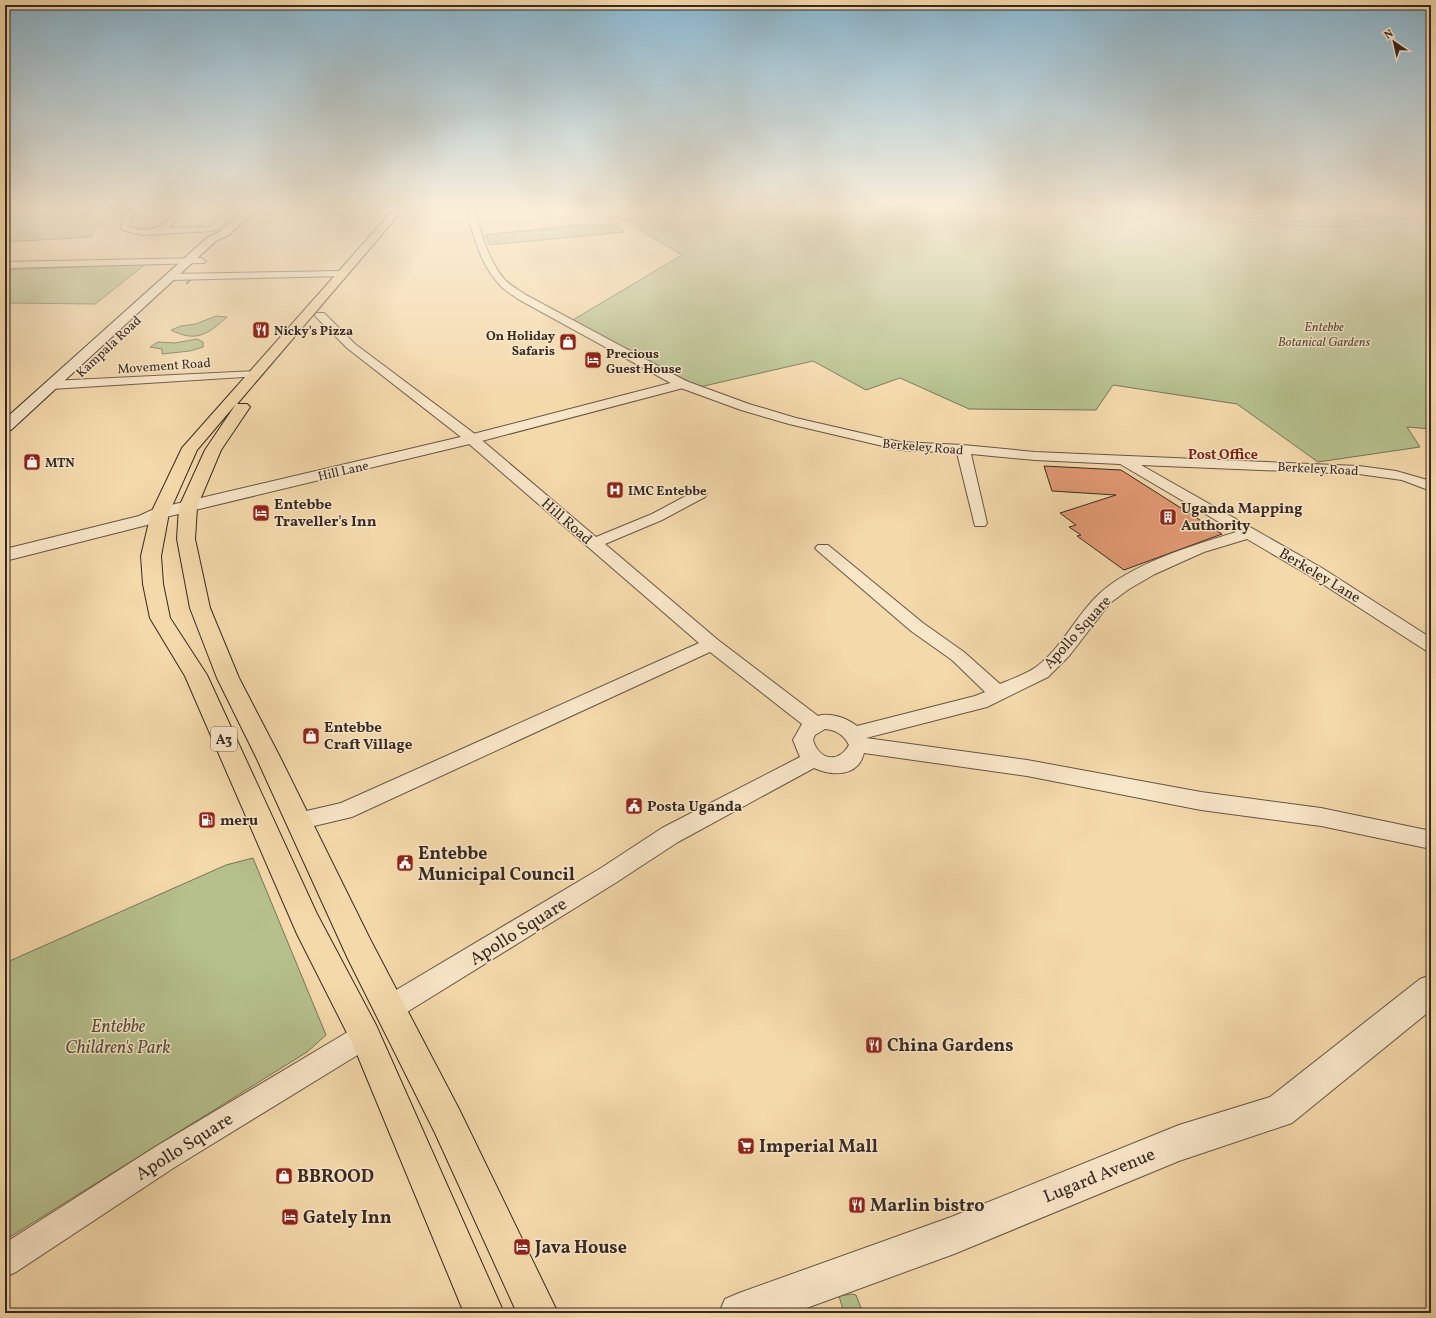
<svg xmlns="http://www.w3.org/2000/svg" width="1436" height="1318" font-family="Vollkorn,serif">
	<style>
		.green { fill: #b5c08d; stroke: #767458 }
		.water { fill: #9cbaaa; stroke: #748074 }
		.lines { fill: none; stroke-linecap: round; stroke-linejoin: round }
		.shore { stroke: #6a7266; stroke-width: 1 }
		.stream { stroke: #748074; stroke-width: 2.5 }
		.building { fill: #e39a74; stroke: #372923 }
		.minor-casing { stroke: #665545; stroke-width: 2 }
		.tertiary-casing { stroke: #665545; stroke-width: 2 }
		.secondary-casing { stroke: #372923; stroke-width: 2 }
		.trunk-casing { stroke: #372923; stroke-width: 2 }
		.minor { fill: #f8e6c8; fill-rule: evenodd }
		.tertiary { fill: #f8e6c8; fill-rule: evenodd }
		.secondary { fill: #f8e6c8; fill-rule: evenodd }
		.trunk { fill: #f4d9ab; fill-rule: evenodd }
		.labels { text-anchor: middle; stroke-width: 3; stroke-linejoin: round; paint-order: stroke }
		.far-park-label { font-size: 13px; font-style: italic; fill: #564f3e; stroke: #f8e6c8 }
		.far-poi-label { font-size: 13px; font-weight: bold; fill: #372923; stroke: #f8e6c8; text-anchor: start }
		.far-street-label { font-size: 13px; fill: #372923; stroke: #f8e6c8 }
		.far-quarter-label { font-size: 14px; font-weight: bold; fill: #7a1f14; stroke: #f8e6c8 }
		.shield { fill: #f8e6c8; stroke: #716254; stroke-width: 1 }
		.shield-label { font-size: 14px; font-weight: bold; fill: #372923 }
		.poi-label { font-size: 15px; font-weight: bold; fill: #372923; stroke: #f8e6c8; text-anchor: start }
		.street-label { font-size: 15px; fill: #372923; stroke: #f8e6c8 }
		.near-poi-label { font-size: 18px; font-weight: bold; fill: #372923; stroke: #f8e6c8; text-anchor: start }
		.near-street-label { font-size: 18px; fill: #372923; stroke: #f8e6c8 }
		.near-park-label { font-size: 18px; font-style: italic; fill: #564f3e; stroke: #f8e6c8 }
	</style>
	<rect width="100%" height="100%" fill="#f4d9ab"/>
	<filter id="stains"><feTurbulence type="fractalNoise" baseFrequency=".005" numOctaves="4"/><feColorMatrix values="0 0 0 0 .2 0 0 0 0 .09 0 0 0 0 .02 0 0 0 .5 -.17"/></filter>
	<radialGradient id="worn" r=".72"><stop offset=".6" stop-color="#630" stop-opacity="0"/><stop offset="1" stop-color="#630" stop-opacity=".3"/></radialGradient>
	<!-- green -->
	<path class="green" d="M5 211H102L92 237 5 242Z
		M637 211H1182L1279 225 1316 227 1367 225 1410 218H1431V429L1407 427 1420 447 1318 462 1237 404 1113 385 1096 410 969 409 900 378 866 390 813 361 691 389 571 321 682 255 623 220 645 217Z
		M613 224 618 226 624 232 490 245 485 235 569 226Z
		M146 264 95 304 5 303V270Z
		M216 316 227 317C208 334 196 343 171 330L181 326 196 324Z
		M197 339 203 342V347L190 351 162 354V349L150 347 158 342 175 343Z
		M253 858 326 1035 307 1052 5 1240V963L226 865Z
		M852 1294 856 1295 863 1313H844L839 1296Z"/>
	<!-- water -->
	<path class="water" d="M1182 211H1431V218H1410L1367 225 1316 227 1226 220Z"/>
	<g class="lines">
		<!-- shore -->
		<path class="shore" d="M1204 211C1257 221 1311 224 1365 221 1387 220 1408 213 1431 214
			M1228 211 1316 218 1366 216 1397 211
			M1290 211H1345"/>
		<!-- stream -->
		<path class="stream" d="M187 283 192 278"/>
	</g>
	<!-- building -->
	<path class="building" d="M1044 466 1121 470 1222 534 1124 570 1077 536 1081 535 1069 527 1076 525 1060 513 1116 495 1052 491Z"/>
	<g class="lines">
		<defs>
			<path id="minor" d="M124 211H132L129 227C153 235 163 225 179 211H188L168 228 208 227 213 224 227 211H235L219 228 212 231 143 235 122 230 121 228Z
				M467 211H475C481 234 489 262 505 280 511 286 519 290 526 295L686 381 749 404 796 418 900 442 963 445 1035 452 1359 466 1396 471 1431 481V491L1402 480 1359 474 1141 465 1322 568 1431 638V652L1425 650 1310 576 1247 539 1204 552 1155 574 1129 589 1110 603 1069 656 1048 677 987 707 866 738 1027 760 1201 792 1321 808 1431 831V849L1321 826 1201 810 1027 776 864 753C863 757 861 762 858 765 847 777 827 774 814 768L678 842 617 882 399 1017 390 1021 381 1017 377 1008 381 999 601 868 662 828 800 757 793 740 802 724 710 652 352 817 297 830 289 827 286 821 289 815 341 803 699 643 461 437 347 348 316 317 315 315 316 313H324L355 344 471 431 596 537 652 514 695 491H705L707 494 705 497 662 520 605 544 718 640 818 716C830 712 847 718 857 726L975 696 985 692 952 660 911 631 818 551 815 548 818 545H828L923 623 964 652 1000 684C1012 679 1026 674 1036 667 1062 648 1075 617 1098 595 1130 564 1194 545 1236 532L1120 464 1035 460 971 454 987 523 985 526H975L957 453 900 450 789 424 741 410 678 387 518 299C512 294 504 291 499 284 481 265 473 236 467 211ZM825 729C836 730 844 735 849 745 838 764 819 760 813 740L815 735Z
				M201 258 206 261 204 263 5 268V262Z
				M342 271 345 272V276L170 280 165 277 170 274Z
				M256 371 260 372 262 374 260 376 51 389 45 385 51 381Z
				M365 1023 374 1027 378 1036 374 1045 175 1167 16 1272 5 1277V1243L155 1147 356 1027Z"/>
			<path id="tertiary" d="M682 380 687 381 689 384 687 387 478 442 166 517 151 524 5 561V549L139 516 154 509 469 435Z
				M1431 975V1010L1292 1123 1179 1161 954 1254 793 1313H719L725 1299 739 1293 951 1217 1179 1125 1270 1097 1420 979Z"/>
			<path id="secondary" d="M243 211H254L229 235 216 241 11 430 5 432V419L208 237 221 231Z"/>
			<path id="trunk" d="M392 211H402L237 404H247L250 407 221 450 197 507 195 539 210 608 239 678 280 757 370 939 459 1109 558 1313H517L435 1133 348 959 256 757 217 678 190 608 177 539 179 507 205 450 236 404 197 450 169 513 161 556 163 584 170 618 207 675 317 914 376 1025 504 1313H464L354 1047 297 934 185 676 150 618 143 584 141 556 151 513 182 448Z"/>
		</defs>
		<!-- minor casing -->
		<use href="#minor" class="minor-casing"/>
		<!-- tertiary casing -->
		<use href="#tertiary" class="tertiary-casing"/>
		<!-- secondary casing -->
		<use href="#secondary" class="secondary-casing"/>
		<!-- trunk casing -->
		<use href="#trunk" class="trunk-casing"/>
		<!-- minor -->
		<use href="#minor" class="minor"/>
		<!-- tertiary -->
		<use href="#tertiary" class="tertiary"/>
		<!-- secondary -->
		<use href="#secondary" class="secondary"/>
		<!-- trunk -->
		<use href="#trunk" class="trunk"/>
	</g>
	<!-- sky -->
	<linearGradient id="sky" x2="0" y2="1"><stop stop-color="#89b6cf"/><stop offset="0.53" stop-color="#faeed9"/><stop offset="1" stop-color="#faeed9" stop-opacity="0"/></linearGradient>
	<rect width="1436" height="395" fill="url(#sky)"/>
	<!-- icons -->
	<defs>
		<symbol id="restaurant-square" viewBox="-11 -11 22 22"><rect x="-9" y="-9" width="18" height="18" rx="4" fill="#8f2418" stroke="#f8e6c8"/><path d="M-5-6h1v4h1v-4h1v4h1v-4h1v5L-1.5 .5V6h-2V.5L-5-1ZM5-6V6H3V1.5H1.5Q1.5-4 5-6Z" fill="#fff"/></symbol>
		<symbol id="shop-square" viewBox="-11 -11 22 22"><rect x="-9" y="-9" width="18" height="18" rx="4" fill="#8f2418" stroke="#f8e6c8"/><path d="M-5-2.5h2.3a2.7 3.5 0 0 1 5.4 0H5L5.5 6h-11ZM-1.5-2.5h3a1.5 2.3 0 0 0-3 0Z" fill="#fff"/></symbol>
		<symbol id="hotel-square" viewBox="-11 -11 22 22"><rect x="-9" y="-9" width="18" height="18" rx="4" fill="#8f2418" stroke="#f8e6c8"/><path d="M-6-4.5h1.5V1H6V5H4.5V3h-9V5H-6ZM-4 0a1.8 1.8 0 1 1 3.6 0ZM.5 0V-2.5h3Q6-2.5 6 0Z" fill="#fff"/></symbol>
		<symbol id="hospital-square" viewBox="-11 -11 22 22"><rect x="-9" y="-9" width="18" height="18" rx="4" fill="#8f2418" stroke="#f8e6c8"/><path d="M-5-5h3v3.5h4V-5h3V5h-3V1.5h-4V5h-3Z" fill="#fff"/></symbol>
		<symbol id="building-square" viewBox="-11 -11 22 22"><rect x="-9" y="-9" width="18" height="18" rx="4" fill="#8f2418" stroke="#f8e6c8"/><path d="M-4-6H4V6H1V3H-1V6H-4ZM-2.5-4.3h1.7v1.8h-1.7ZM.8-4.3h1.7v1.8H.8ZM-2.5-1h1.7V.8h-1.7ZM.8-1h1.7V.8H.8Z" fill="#fff"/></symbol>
		<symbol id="civic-square" viewBox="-11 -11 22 22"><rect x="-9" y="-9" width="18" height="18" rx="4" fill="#8f2418" stroke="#f8e6c8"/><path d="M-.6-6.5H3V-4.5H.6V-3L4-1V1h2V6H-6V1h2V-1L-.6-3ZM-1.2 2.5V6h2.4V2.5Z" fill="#fff"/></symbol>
		<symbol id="fuel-square" viewBox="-11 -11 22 22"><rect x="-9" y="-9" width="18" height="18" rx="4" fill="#8f2418" stroke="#f8e6c8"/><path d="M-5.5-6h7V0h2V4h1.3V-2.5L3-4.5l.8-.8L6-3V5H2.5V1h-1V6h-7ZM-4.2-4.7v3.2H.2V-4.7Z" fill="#fff"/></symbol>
		<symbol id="supermarket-square" viewBox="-11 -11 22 22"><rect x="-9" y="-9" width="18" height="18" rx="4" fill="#8f2418" stroke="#f8e6c8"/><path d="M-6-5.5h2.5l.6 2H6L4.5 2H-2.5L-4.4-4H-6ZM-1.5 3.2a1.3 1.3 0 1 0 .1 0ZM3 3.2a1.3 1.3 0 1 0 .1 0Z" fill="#fff"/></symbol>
	</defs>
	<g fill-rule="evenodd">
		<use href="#restaurant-square" x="251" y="320" width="20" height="20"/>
		<use href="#shop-square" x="558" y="332" width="20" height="20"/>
		<use href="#hotel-square" x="583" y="350" width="20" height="20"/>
		<use href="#shop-square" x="22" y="452" width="20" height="20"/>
		<use href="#hospital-square" x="605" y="480" width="20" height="20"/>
		<use href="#hotel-square" x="251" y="503" width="20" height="20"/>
		<use href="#building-square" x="1158" y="507" width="20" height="20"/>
		<use href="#shop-square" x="301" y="726" width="20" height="20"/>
		<use href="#civic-square" x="624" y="796" width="20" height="20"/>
		<use href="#fuel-square" x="197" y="810" width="20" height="20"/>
		<use href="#civic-square" x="395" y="853" width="20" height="20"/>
		<use href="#restaurant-square" x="864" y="1035" width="20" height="20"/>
		<use href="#supermarket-square" x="736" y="1136" width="20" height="20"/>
		<use href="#shop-square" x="274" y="1166" width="20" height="20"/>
		<use href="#restaurant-square" x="847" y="1195" width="20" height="20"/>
		<use href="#hotel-square" x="280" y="1207" width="20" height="20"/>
		<use href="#hotel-square" x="512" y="1237" width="20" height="20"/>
	</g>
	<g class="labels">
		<!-- far-park labels -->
		<g class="far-park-label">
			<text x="1324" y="331">Entebbe<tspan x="1324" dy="15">Botanical Gardens</tspan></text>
		</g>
		<!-- far-poi labels -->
		<g class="far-poi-label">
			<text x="274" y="335">Nicky's Pizza</text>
			<text x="555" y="340" text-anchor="end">On Holiday<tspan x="555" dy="15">Safaris</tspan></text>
			<text x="606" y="358">Precious<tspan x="606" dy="15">Guest House</tspan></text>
			<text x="45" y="467">MTN</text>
			<text x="628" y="495">IMC Entebbe</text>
		</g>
		<!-- far-street labels -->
		<g class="far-street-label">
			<text transform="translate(108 346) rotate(-43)" y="5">Kampala Road</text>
			<text transform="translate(164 365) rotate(-4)" y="5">Movement Road</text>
			<text transform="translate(923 446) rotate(5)" y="5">Berkeley Road</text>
			<text transform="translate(1318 468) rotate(3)" y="5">Berkeley Road</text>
			<text transform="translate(343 470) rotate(-13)" y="5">Hill Lane</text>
		</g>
		<!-- far-quarter labels -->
		<g class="far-quarter-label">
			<text x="1223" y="459">Post Office</text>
		</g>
		<!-- shield labels -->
		<rect class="shield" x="211" y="727" width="26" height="24" rx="3"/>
		<g class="shield-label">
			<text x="224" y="744">A3</text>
		</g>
		<!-- poi labels -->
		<g class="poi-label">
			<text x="274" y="509">Entebbe<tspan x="274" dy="17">Traveller's Inn</tspan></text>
			<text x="1181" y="513">Uganda Mapping<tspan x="1181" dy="17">Authority</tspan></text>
			<text x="324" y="732">Entebbe<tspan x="324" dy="17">Craft Village</tspan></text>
			<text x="647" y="811">Posta Uganda</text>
			<text x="220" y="825">meru</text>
		</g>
		<!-- street labels -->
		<g class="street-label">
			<text transform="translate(567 521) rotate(41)" y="5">Hill Road</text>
			<text transform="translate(1320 575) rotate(31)" y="5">Berkeley Lane</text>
			<text transform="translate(1077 632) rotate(-48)" y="5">Apollo Square</text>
		</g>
		<!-- near-poi labels -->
		<g class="near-poi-label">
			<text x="418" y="859">Entebbe<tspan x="418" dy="21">Municipal Council</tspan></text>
			<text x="887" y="1051">China Gardens</text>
			<text x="759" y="1152">Imperial Mall</text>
			<text x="297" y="1182">BBROOD</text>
			<text x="870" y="1211">Marlin bistro</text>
			<text x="303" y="1223">Gately Inn</text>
			<text x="535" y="1253">Java House</text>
		</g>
		<!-- near-street labels -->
		<g class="near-street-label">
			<text transform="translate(518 931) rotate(-32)" y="6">Apollo Square</text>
			<text transform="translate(184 1146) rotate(-32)" y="6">Apollo Square</text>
			<text transform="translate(1099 1175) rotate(-22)" y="6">Lugard Avenue</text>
		</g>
		<!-- near-park labels -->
		<g class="near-park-label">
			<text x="118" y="1032">Entebbe<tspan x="118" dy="21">Children's Park</tspan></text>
		</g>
	</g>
	<!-- margin -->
	<rect width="1436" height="1318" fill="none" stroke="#f4d9ab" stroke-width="20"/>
	<rect x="6" y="6" width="1424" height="1306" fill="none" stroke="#372923" stroke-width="2"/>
	<rect x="10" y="10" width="1416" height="1298" fill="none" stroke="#372923"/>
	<!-- north arrow -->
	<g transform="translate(1394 42) rotate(326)" stroke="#f8e6c8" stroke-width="3" paint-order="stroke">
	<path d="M0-3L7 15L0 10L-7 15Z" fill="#372923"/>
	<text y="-6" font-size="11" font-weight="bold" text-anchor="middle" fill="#372923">N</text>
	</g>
	<rect width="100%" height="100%" filter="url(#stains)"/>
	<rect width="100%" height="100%" fill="url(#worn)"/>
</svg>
